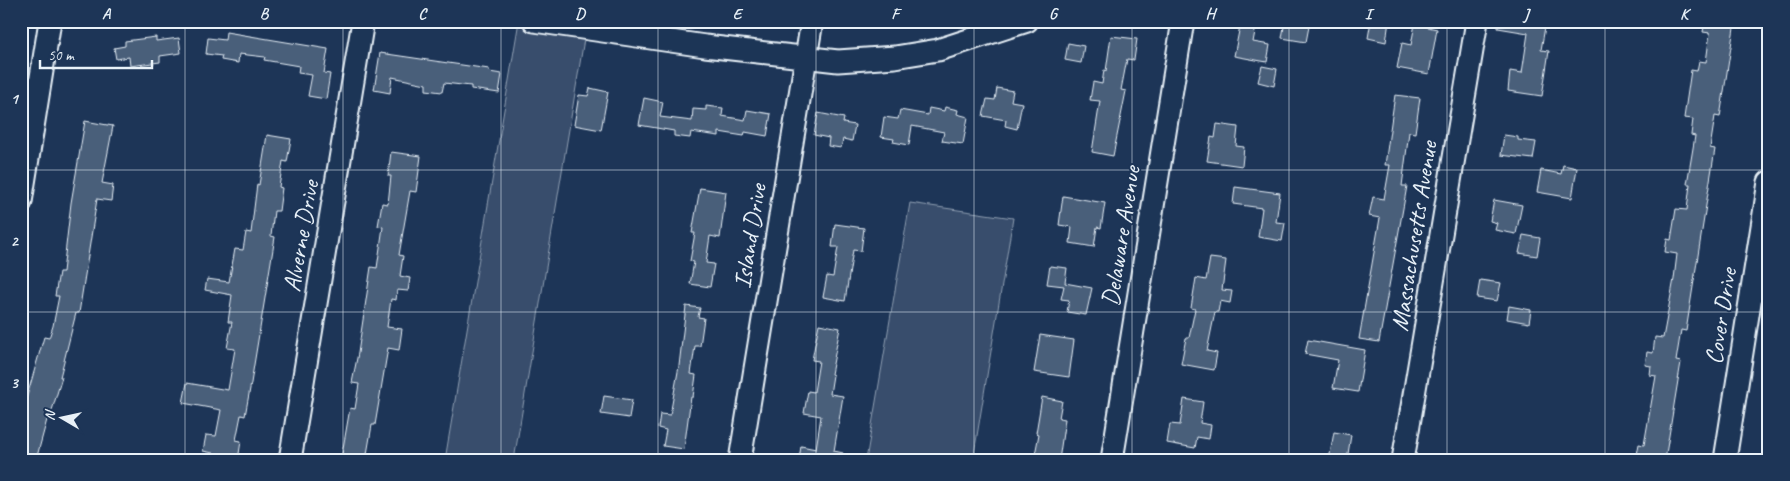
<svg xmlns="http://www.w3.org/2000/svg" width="1790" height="481" font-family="Caveat,sans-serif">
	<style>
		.green { fill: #374d6c; stroke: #909fb2 }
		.building { fill: #495e7a; stroke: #e8f1f8 }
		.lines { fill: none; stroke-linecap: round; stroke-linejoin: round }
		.minor-casing { stroke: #e8f1f8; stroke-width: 25 }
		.minor { stroke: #1d3557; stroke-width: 21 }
		.grid { fill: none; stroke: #e8f1f8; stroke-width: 1; stroke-opacity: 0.55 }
		.labels { text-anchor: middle; stroke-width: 4; stroke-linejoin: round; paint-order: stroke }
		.street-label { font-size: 25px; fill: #e8f1f8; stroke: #1d3557 }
		.neatline { fill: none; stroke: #e8f1f8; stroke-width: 2 }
		.grid-label { font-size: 16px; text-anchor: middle; font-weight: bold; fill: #e8f1f8 }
	</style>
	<rect width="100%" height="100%" fill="#1d3557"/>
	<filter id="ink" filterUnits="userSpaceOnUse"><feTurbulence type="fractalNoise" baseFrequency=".02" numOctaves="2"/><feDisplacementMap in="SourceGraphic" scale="10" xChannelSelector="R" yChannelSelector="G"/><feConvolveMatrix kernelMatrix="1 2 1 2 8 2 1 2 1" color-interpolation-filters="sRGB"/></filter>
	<g filter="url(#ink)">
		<!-- green -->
		<path class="green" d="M519 21H587L514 460H445Z
			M910 203 1013 218 973 460H866Z"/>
		<!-- building -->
		<path class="building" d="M1241 21H1257L1253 42 1270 45 1267 62 1234 56Z
			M1285 21H1310L1306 42 1282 38Z
			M1371 21H1389L1386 42 1368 38Z
			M1498 21H1546L1541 50 1549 51 1542 96 1508 91 1510 71 1522 73 1528 33 1498 28Z
			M1705 21H1735L1720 117 1715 116 1710 148 1715 149 1692 293 1686 331 1681 330 1676 361 1681 362 1665 460H1636L1639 444 1644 445 1656 376 1650 375 1651 366 1645 365 1647 352 1653 353 1655 337 1663 338 1674 279 1677 254 1665 252 1667 239 1671 240 1676 209 1687 210 1690 184H1687L1695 136 1691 135 1693 119 1684 118 1691 70 1697 71 1699 61 1706 62 1710 33 1703 32Z
			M1415 24 1437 29 1429 74 1397 68 1402 43 1411 45Z
			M226 32 328 49 324 73 330 74 326 99 308 96 312 75 298 73 299 66 264 60 265 57 239 54 238 63 221 60 222 56 206 54 208 38 225 40Z
			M1111 36 1137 39 1134 60 1127 59 1121 90 1126 91 1113 156 1092 152 1100 101 1090 100 1093 82 1102 84 1104 70 1106 71Z
			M156 37V41L179 38 181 53 160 56V62L130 66 129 57 116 59 114 48 125 46V41Z
			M1068 43 1084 46 1081 63 1065 60Z
			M380 53 489 69V72L502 74 499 93 471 89V86L444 83 442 92 426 90V84L392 77 390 93 374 90Z
			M1262 66 1277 69 1274 86 1258 82Z
			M590 88 608 92 601 130 574 125 579 95 588 96Z
			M997 88 1013 91 1011 101 1022 103 1017 129 1005 126 1006 120 983 116 987 99 995 100Z
			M1395 95 1420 98 1415 133 1409 132 1402 186H1407L1379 342 1359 339 1380 218 1369 216 1373 197 1384 199 1390 165H1385Z
			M644 98 663 102 660 117 692 121 693 109 706 110V106L723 108 722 116 745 120 747 110 771 114 767 136 745 132 744 136 719 132V136L691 132 690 138 674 136V131L639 125Z
			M945 107 958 110 957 114 968 117 963 144 942 141 944 132 912 126 909 145 893 142 894 139 881 137 884 117 898 119 900 110 928 115 929 108 944 111Z
			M818 113 844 118 843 123 855 125 852 141 843 139 841 148 828 146 829 138 814 135Z
			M85 121 113 126 102 183 113 185 111 201 97 199 79 313H76L60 377H62L50 417 48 416 36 460H32L21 457V417L44 337 49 338 53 326 59 296H55L59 272H63L71 203Z
			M1217 124 1238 127 1236 146 1244 147 1242 166 1207 161 1211 137 1215 138Z
			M267 135 291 139 287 162 283 161 279 187 282 188 279 211H274L271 236 275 237 251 383 245 416 241 415 236 440 241 441 238 460H212L213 453 203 451 206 435 216 436 221 410 183 403 187 383 228 390 235 349 227 348 232 322H228L232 295 205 290 207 279 229 282 235 249 243 250 246 232 251 233 257 184 259 185Z
			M1504 135 1518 137V140L1536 142 1533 159 1501 155Z
			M391 152 421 156 416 192 410 191 399 255 403 256 400 276 410 278 408 291 397 290 396 300 391 299 387 327 402 329 399 350 388 348 375 425H372L366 460H341L350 408 355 409 359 384 352 383 358 353 371 267 377 268 383 227 378 226 382 203 388 204 391 176H388Z
			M1563 165 1577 168 1572 198 1537 192 1541 170 1561 174Z
			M1235 187 1280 193 1276 222 1285 223 1282 241 1258 237 1262 208 1233 204Z
			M700 188 726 192 720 238 710 236 706 263 714 264 710 287 690 284 694 262 690 261 695 233H692Z
			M1063 196 1105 203 1101 228 1097 227 1094 247 1070 243 1072 227 1059 225Z
			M1494 200 1522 205 1516 234 1495 230 1497 223 1490 221Z
			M835 224 864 228 861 251 853 250 845 301 823 297 827 276 833 277 838 247H832Z
			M1523 235 1540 238 1537 256 1519 253Z
			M1210 258 1226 260 1222 290 1232 291 1230 303 1220 301 1218 312H1215L1207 351 1217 353 1214 370 1181 364 1186 338H1189L1195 309 1191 308 1196 278 1206 280Z
			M1050 266 1067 268 1065 283 1092 288 1086 315 1067 312 1069 300 1061 299 1064 286 1047 284Z
			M1480 280 1501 283 1497 301 1477 298Z
			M686 306 700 308 698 317 704 318 700 346H695L691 374 696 375 693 397H691L684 449 663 446 666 430 658 428 660 414 670 415 679 366Z
			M1509 306 1531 310 1529 323 1507 319Z
			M819 324 840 328 831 374 833 375 830 394 843 396 834 451 843 453 842 460H799L801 446 816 449 821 416 804 413 808 391 814 392 819 361 812 360Z
			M1040 335 1074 340 1069 377 1034 372Z
			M1308 340 1365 350 1358 392 1333 388 1338 360 1305 354Z
			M604 396 632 400 629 418 601 414Z
			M1042 397 1062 401 1059 418 1065 419 1059 460H1034L1039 434 1036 433Z
			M1184 399 1203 402 1200 423 1211 425 1209 439 1197 437 1195 448 1167 443 1170 424 1180 425Z
			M1334 432 1351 435 1347 460H1329Z"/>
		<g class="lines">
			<defs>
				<path id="minor" d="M534 21 705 46 838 61 895 57 938 50 1027 21
					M21 202 50 21
					M290 460 363 21
					M740 460 812 21
					M1112 460 1183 21
					M1403 460 1477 21
					M1725 460 1769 182"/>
			</defs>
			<!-- minor casing -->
			<use href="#minor" class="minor-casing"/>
			<!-- minor -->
			<use href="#minor" class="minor"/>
		</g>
	</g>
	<!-- grid -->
	<path class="grid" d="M185 21V460M343 21V460M501 21V460M658 21V460M816 21V460M974 21V460M1132 21V460M1289 21V460M1447 21V460M1605 21V460M21 170H1769M21 312H1769"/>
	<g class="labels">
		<!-- street labels -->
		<g class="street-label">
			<text transform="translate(300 236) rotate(-80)" y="9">Alverne Drive</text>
			<text transform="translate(749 236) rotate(-81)" y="9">Island Drive</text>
			<text transform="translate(1120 236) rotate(-81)" y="9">Delaware Avenue</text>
			<text transform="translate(1413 236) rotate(-81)" y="9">Massachusetts Avenue</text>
			<text transform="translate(1720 316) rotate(-81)" y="9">Cover Drive</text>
		</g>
	</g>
	<!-- margin -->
	<rect width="1790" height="481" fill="none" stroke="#1d3557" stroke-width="55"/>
	<!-- north arrow -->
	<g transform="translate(62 418) rotate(279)" stroke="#1d3557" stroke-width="4" paint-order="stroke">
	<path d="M0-4L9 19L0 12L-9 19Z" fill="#e8f1f8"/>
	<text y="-8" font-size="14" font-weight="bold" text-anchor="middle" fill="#e8f1f8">N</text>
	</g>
	<!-- scale -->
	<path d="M40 60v8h112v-8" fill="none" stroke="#e8f1f8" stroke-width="2.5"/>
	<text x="48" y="60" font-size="15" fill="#e8f1f8" stroke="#1d3557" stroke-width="4" paint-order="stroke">50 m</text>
	<rect x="28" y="28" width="1734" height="426" class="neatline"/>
	<g class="grid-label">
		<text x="106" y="19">A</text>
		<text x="264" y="19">B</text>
		<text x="422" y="19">C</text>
		<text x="580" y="19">D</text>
		<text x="737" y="19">E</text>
		<text x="895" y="19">F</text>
		<text x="1053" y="19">G</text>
		<text x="1210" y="19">H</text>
		<text x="1368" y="19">I</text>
		<text x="1526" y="19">J</text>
		<text x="1684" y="19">K</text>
		<text x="14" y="104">1</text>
		<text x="14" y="246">2</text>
		<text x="14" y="388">3</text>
	</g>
</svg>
